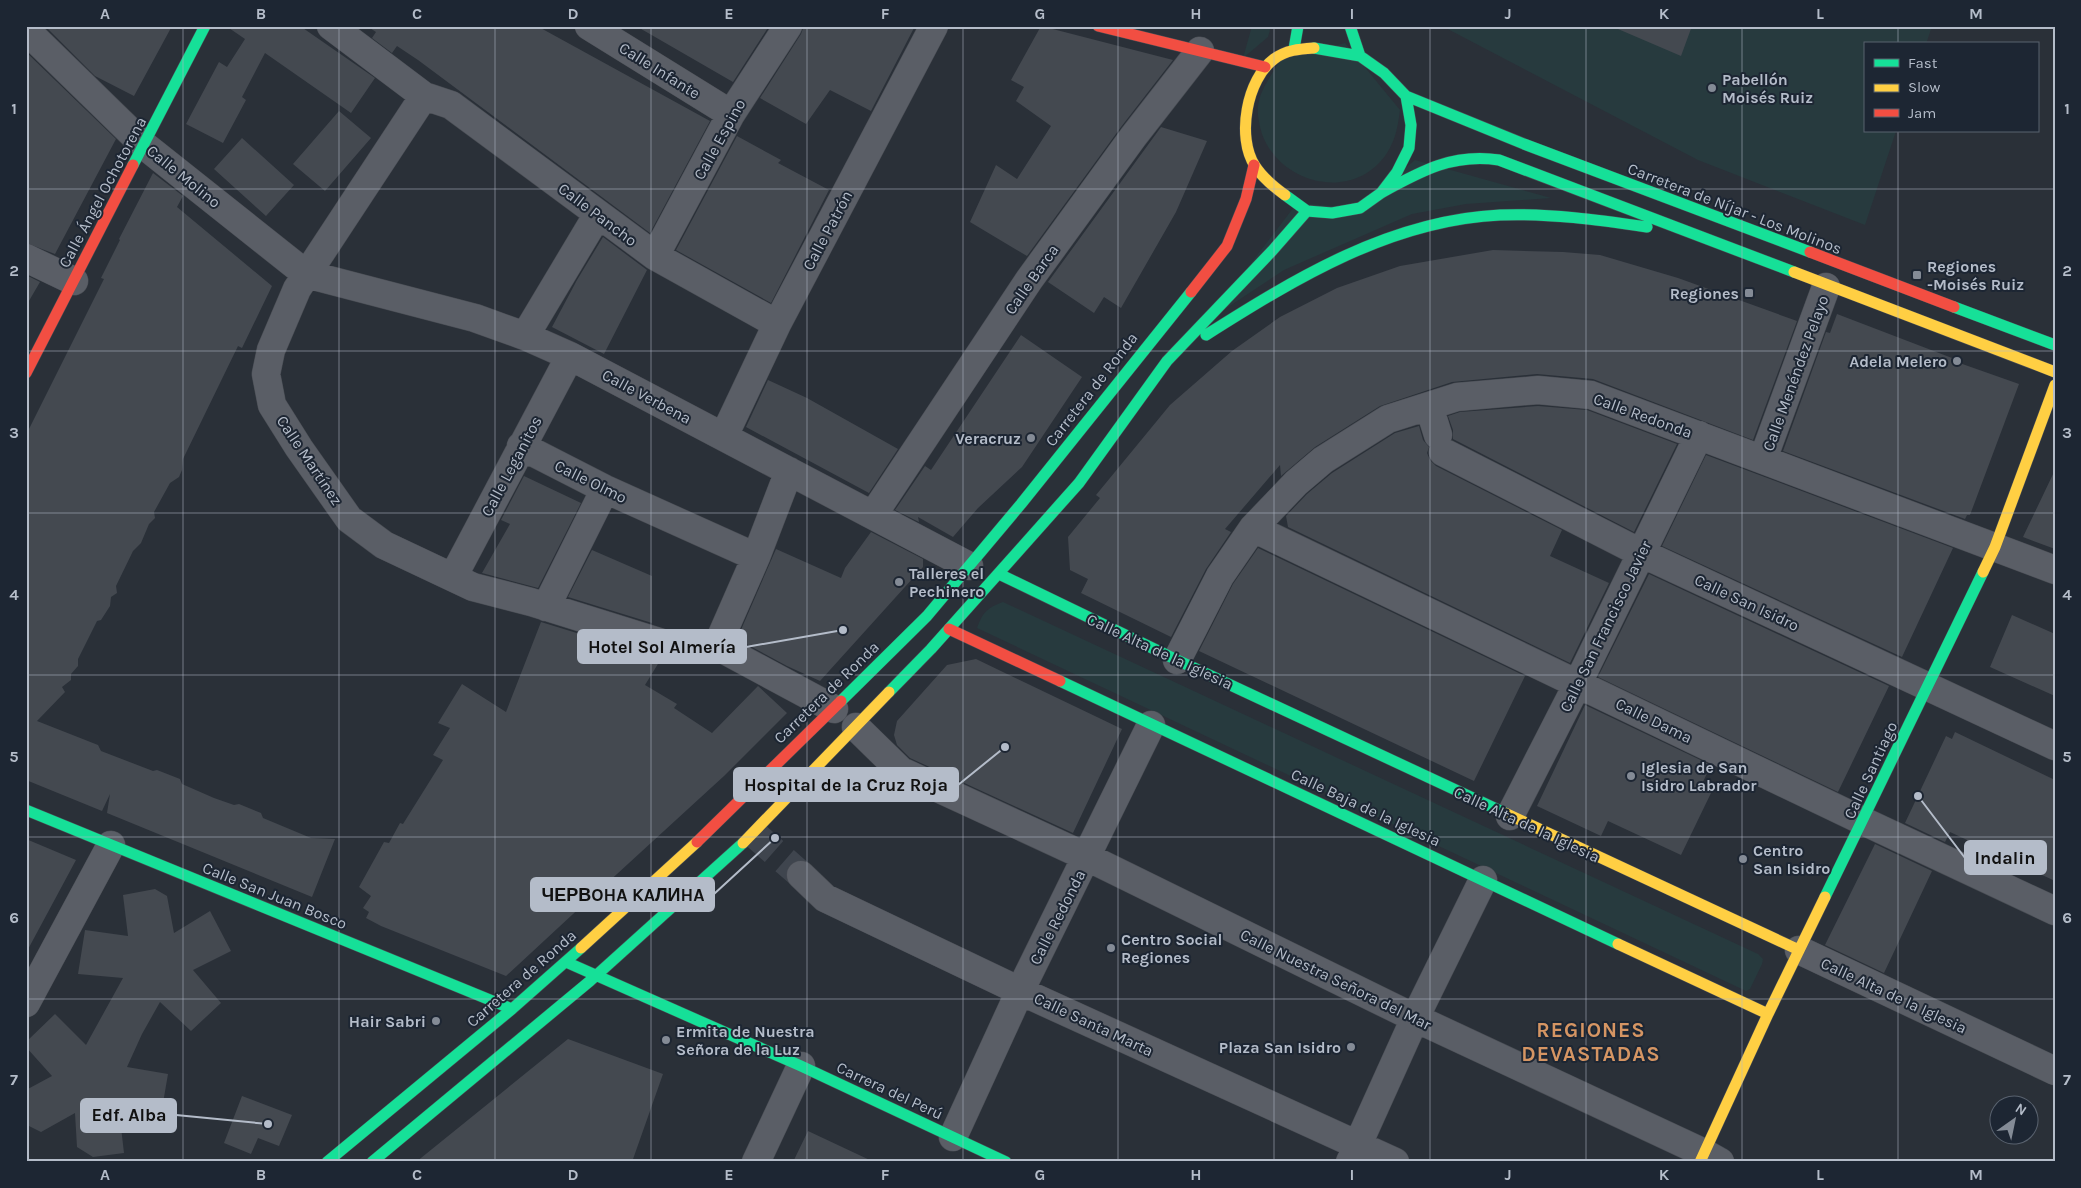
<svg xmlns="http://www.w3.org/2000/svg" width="2081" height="1188" font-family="Karla,sans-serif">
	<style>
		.green { fill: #273a3e }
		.building { fill: #444950 }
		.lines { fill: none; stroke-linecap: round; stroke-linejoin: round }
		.street-tunnel { stroke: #3f454e; stroke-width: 28; stroke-dasharray: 28 14; stroke-linecap: butt }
		.street-casing { stroke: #484c53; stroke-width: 29 }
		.fast-casing { stroke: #484c53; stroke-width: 12 }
		.slow-casing { stroke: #484c53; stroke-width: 12 }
		.jam-casing { stroke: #484c53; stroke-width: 12 }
		.street { stroke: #5a5e66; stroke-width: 28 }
		.fast { stroke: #16e098; stroke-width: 11 }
		.slow { stroke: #ffcf43; stroke-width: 11 }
		.jam { stroke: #f24e42; stroke-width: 11 }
		.grid { fill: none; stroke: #b4bcc9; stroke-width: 1; stroke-opacity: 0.55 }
		.poi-dot { fill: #848b96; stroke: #1d2633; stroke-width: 2 }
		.labels { text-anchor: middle; stroke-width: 4; stroke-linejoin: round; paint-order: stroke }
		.street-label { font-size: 16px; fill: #b4bcc9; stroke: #1d2633 }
		.poi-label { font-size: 16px; font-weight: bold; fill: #b4bcc9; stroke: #1d2633; text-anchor: start }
		.district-label { font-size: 21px; font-weight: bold; letter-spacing: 1px; fill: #d59563; stroke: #1d2633 }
		.leader { fill: none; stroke: #b4bcc9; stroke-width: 2 }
		.callout-dot { fill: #b4bcc9; stroke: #1d2633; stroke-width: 2 }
		.callout { fill: #b4bcc9; stroke: #b4bcc9; stroke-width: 2 }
		.callout-label { font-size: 18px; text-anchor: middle; font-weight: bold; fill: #111 }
		.neatline { fill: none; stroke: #b4bcc9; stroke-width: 2 }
		.grid-label { font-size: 16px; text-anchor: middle; font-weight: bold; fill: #b4bcc9 }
	</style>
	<rect width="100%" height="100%" fill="#2a3038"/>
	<!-- green -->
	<path class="green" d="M1252 26H1271L1268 37 1243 58Z
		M1442 26H1932L1926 44H1865V131H1896L1865 225 1698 160Z
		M1345 43 1400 110C1398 125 1396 139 1387 153 1355 202 1281 186 1262 134 1259 124 1256 111 1259 101 1261 89 1274 71 1280 60Z
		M1415 160 1551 198 1466 204 1412 214 1284 270 1207 321 1297 203 1356 208Z
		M1003 602 1758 954 1763 959 1762 964 1750 989 1746 991 977 628C983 612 987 608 1003 602Z"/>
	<!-- building -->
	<path class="building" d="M45 26H172L134 96 95 76Z
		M226 26H300L375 78 351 113 265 53 242 97 246 100 223 143 186 124 219 62 227 67 245 39Z
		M367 26H537L710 121 650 233 418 60 397 46 392 53 372 38 376 32Z
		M636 26H769L733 82Z
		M804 26H915L871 111 830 90 806 124 760 98 801 34Z
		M1041 26 1173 60 1121 127 1027 256 970 222 996 165 1017 179 1051 126 1016 101 1024 87 1011 80Z
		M1611 26H1692L1681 56Z
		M26 52 116 139 55 254 26 243Z
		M339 111 371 138 325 191 293 164Z
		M1161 127 1207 141 1176 212 1121 308 1104 297 1094 313 1048 282Z
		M737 136 781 160 778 163 829 190 771 303 676 250Z
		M242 138 294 185 266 216 214 169Z
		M153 173 183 196 177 207 272 286 242 348 238 346 183 459 182 470 179 477 170 483 154 512 155 518 149 524 141 543 133 551 116 586 117 593 111 597 110 606 101 620 97 621 78 659V666L71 674V680L62 687 65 692 37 721 98 745 101 751 153 771 157 770 180 779 182 784 214 798 234 805 239 804 261 813 263 818 311 838 335 839 312 897 107 813 110 794 102 811 26 780V435L104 279 101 278 120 240 119 239Z
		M603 237 647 270 604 354 552 327 577 280Z
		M1493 250 1563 252 1600 255 1678 278 1797 321 1753 440 1593 379 1537 374 1452 382 1380 406 1315 447 1281 476 1280 465 1225 529 1231 532 1206 569 1171 637 1081 593 1088 579 1070 570 1068 537 1100 498 1096 495 1170 405 1232 351 1280 317 1337 288 1400 266Z
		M26 275 40 282 26 306Z
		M1837 314 1952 358 1951 360 2019 384 1970 515H1967L1965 519 1783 451 1826 332 1830 333Z
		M1021 335 1082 377 1022 467 978 508 953 537 918 517 919 522 895 510 925 466 931 470Z
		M768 380 807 398 898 449 869 493 746 427Z
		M1538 406 1587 410 1677 444 1634 532 1453 439V430L1448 416 1460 412Z
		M1419 426 1423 440 1429 447 1427 453 1430 460 1436 466 1562 530 1550 556 1609 583 1570 663 1288 527 1286 516 1307 494 1332 473 1395 433Z
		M1706 455 1953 548 1902 657 1662 546Z
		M2055 470V549L2023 537Z
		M524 476 581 503 538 588 482 573 510 524 501 520Z
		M871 532 923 559V567L820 681 787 666 737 639 776 549 841 578 845 568Z
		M1258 548 1525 676 1474 781 1199 651 1233 584Z
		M592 550 652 576V623L568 597Z
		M1649 574 1889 686 1838 792 1598 677Z
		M2012 615 2055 634V696L1990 667Z
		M541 622 661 659 645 685 677 704 674 708 712 733 758 686 787 713 724 776 605 885 607 886 586 902 506 976 381 926 366 918 369 912 363 908 371 896 359 887 384 842 389 843 400 823 403 824 443 760 433 755 450 728 438 723 462 684 506 712Z
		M976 659 1122 729 1073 833 910 758 897 745 894 735 897 721 947 665Z
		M1585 705 1711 765 1700 788 1711 793 1681 855 1608 821 1601 836 1537 806Z
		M1955 732 2055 780V881L1950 832 1945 842 1905 823 1946 736 1952 739Z
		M26 839 76 860 26 953Z
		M1875 844 1932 871 1884 973 1825 945Z
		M155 889 167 896 174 933 210 911 231 951 193 970 221 1003 191 1031 160 1002 142 1034 127 1067 168 1074 163 1103 156 1117 119 1110 124 1153 93 1157 77 1147 75 1113 41 1132 29 1126 26 1119V1090L52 1076 26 1047V1042L55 1014 86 1045 123 978 78 974 85 930 128 936 123 895Z
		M568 1039 663 1074 632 1162H416Z
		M242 1096 292 1115 279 1146 258 1138 251 1154 224 1143Z
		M808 1131 874 1162H793Z"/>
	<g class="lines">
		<!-- street-tunnel -->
		<path class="street-tunnel" d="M753 833 801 875"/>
		<defs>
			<path id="street" d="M331 26 424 96 451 105 655 256 777 324
				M589 26 731 114
				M26 30 145 146 306 274 475 318 525 336 570 356 969 566
				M424 96 297 289 271 350 266 374 272 405 299 448 349 519 384 545 473 587 531 602 672 646
				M655 256 731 114 788 26
				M26 258 74 281
				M525 336 598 214
				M1429 406 1438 435
				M724 436 777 324 934 26
				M521 446 605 489 756 557
				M1443 452 1641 553 2055 746
				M1763 459 1826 287
				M789 471 756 557 717 646 834 709
				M873 515 1029 280 1133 137 1200 51
				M1253 528 1863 821 2055 911
				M453 577 570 356
				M546 607 605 489
				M1177 660 1220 576 1253 528 1296 483 1323 460 1388 419 1457 397 1538 390 1591 395 2055 570
				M856 727 901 771 1087 857 1415 1018 1704 1153 1720 1162
				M1510 816 1578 683 1699 435
				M801 875 825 898 1020 991 1395 1162
				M1799 950 2055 1071
				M26 1003 111 845
				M953 1137 1020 991 1151 725
				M756 1162 801 1066
				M1350 1162 1415 1018 1483 880"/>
			<path id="fast" d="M1350 26 1360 56
				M1294 49 1298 26
				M1406 96 1524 144 1810 252
				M133 165 205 26
				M1381 193C1421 171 1453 153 1499 160L1794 272
				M1285 195 1307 211 1332 213 1360 208 1381 193 1397 172 1409 148 1411 125 1406 96 1384 73 1360 56 1314 48
				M1954 307 2055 345
				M1206 335C1296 278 1391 220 1500 215 1549 213 1599 220 1647 227
				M999 574 1177 660 1505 813
				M1060 681 1618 944
				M889 692 931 649 1079 483 1167 361 1272 251 1307 211
				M841 701 927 616 1021 504 1191 292
				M26 810 512 1009
				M1825 897 1983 572
				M566 962 801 1066 1006 1162
				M327 1162 512 1009 581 948
				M372 1162 590 981 743 843"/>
			<path id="slow" d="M1285 195C1274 187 1262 177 1255 166 1236 137 1247 79 1274 59 1286 50 1299 49 1314 48
				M1794 272 2055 372
				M1983 572 1995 547 2055 385
				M1505 813 1799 950
				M743 843 889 692
				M1618 944 1768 1014
				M581 948 697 842
				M1700 1162 1768 1014 1825 897"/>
			<path id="jam" d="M1098 26 1265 67
				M1810 252 1954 307
				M1191 292 1227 246 1246 199 1254 165
				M26 373 133 165
				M949 629 1060 681
				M697 842 841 701"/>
		</defs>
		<!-- street casing -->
		<use href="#street" class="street-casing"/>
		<!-- fast casing -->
		<use href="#fast" class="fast-casing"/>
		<!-- slow casing -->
		<use href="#slow" class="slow-casing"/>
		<!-- jam casing -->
		<use href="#jam" class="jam-casing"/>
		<!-- street -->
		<use href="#street" class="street"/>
		<!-- fast -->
		<use href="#fast" class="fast"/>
		<!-- slow -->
		<use href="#slow" class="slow"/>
		<!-- jam -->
		<use href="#jam" class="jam"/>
	</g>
	<!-- grid -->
	<path class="grid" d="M183 26V1162M339 26V1162M495 26V1162M651 26V1162M807 26V1162M963 26V1162M1118 26V1162M1274 26V1162M1430 26V1162M1586 26V1162M1742 26V1162M1898 26V44M1898 131V1162M26 189H2055M26 351H2055M26 513H2055M26 675H2055M26 837H2055M26 999H2055"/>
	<!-- markers -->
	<g class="poi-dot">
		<circle cx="1712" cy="88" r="5"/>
		<rect x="1912" y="270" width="10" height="10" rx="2.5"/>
		<rect x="1744" y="288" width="10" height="10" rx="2.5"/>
		<circle cx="1957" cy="361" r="5"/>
		<circle cx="1031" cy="438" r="5"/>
		<circle cx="899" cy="582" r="5"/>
		<circle cx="1631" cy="776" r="5"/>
		<circle cx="1743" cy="859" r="5"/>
		<circle cx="1111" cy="948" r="5"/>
		<circle cx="436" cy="1021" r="5"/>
		<circle cx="666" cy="1040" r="5"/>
		<circle cx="1351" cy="1047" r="5"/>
	</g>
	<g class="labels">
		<!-- street labels -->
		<g class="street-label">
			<text transform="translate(660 70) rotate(32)" y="6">Calle Infante</text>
			<text transform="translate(719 139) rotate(-61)" y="6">Calle Espino</text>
			<text transform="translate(184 176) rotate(39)" y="6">Calle Molino</text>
			<text transform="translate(102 192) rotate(-62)" y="6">Calle Ángel Ochotorena</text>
			<text transform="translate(1735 208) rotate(21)" y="6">Carretera de Níjar - Los Molinos</text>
			<text transform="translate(598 214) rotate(37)" y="6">Calle Pancho</text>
			<text transform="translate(827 230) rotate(-62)" y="6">Calle Patrón</text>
			<text transform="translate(1031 279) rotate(-55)" y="6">Calle Barca</text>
			<text transform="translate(1795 373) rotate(-70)" y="6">Calle Menéndez Pelayo</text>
			<text transform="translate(1091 389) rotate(-52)" y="6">Carretera de Ronda</text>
			<text transform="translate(647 396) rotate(28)" y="6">Calle Verbena</text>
			<text transform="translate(1643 415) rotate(20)" y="6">Calle Redonda</text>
			<text transform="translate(310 460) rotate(56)" y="6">Calle Martínez</text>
			<text transform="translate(511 466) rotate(-62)" y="6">Calle Leganitos</text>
			<text transform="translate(591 481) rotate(26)" y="6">Calle Olmo</text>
			<text transform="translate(1747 602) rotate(25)" y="6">Calle San Isidro</text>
			<text transform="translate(1605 626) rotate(-64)" y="6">Calle San Francisco Javier</text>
			<text transform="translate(1160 651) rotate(25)" y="6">Calle Alta de la Iglesia</text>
			<text transform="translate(826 692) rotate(-44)" y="6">Carretera de Ronda</text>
			<text transform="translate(1654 720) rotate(26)" y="6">Calle Dama</text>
			<text transform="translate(1870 770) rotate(-65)" y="6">Calle Santiago</text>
			<text transform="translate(1366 807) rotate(25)" y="6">Calle Baja de la Iglesia</text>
			<text transform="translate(1527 824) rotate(25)" y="6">Calle Alta de la Iglesia</text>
			<text transform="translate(275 895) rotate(22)" y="6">Calle San Juan Bosco</text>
			<text transform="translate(1057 917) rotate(-63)" y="6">Calle Redonda</text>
			<text transform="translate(521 978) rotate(-41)" y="6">Carretera de Ronda</text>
			<text transform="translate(1336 979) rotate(26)" y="6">Calle Nuestra Señora del Mar</text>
			<text transform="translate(1894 995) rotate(25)" y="6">Calle Alta de la Iglesia</text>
			<text transform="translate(1094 1024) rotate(25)" y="6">Calle Santa Marta</text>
			<text transform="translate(890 1090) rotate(25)" y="6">Carrera del Perú</text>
		</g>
		<!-- poi labels -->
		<g class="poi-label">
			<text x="1722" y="85">Pabellón<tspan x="1722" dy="18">Moisés Ruiz</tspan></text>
			<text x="1927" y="272">Regiones<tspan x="1927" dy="18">-Moisés Ruiz</tspan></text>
			<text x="1739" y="299" text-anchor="end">Regiones</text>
			<text x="1947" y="367" text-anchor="end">Adela Melero</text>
			<text x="1021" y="444" text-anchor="end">Veracruz</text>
			<text x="909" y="579">Talleres el<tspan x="909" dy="18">Pechinero</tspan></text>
			<text x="1641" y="773">Iglesia de San<tspan x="1641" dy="18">Isidro Labrador</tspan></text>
			<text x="1753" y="856">Centro<tspan x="1753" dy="18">San Isidro</tspan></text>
			<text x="1121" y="945">Centro Social<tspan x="1121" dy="18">Regiones</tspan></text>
			<text x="426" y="1027" text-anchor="end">Hair Sabri</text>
			<text x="676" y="1037">Ermita de Nuestra<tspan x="676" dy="18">Señora de la Luz</tspan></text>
			<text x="1341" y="1053" text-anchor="end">Plaza San Isidro</text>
		</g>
		<!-- district labels -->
		<g class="district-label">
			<text x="1591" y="1037">REGIONES<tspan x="1591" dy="24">DEVASTADAS</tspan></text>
		</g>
	</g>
	<!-- callouts -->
	<path class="leader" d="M843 630L746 647M1005 747L958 785M1918 796L1965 858M775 838L714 894M268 1124L176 1115"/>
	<g class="callout-dot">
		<circle cx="843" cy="630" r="5"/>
		<circle cx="1005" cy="747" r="5"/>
		<circle cx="1918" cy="796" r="5"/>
		<circle cx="775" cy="838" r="5"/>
		<circle cx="268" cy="1124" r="5"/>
	</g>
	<g class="callout">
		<rect x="578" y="630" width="168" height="33" rx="5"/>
		<rect x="734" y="768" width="224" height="33" rx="5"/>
		<rect x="1965" y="841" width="81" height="33" rx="5"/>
		<rect x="531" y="878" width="183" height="33" rx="5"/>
		<rect x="81" y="1099" width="95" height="33" rx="5"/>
	</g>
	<g class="callout-label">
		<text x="662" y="653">Hotel Sol Almería</text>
		<text x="846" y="791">Hospital de la Cruz Roja</text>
		<text x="2005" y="864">Indalin</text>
		<text x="623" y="901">ЧЕРВOHA KAЛИHA</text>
		<text x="129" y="1121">Edf. Alba</text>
	</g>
	<!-- border -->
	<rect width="2081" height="1188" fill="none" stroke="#1d2633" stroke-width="55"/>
	<!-- legend -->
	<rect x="1864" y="42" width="175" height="90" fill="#1d2633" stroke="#59626f"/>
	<rect x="1874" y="59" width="25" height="8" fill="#16e098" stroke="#59626f"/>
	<text x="1908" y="68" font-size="15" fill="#b4bcc9">Fast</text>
	<rect x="1874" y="84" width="25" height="8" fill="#ffcf43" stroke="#59626f"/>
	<text x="1908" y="92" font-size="15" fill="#b4bcc9">Slow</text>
	<rect x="1874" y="109" width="25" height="8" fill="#f24e42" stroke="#59626f"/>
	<text x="1908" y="118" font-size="15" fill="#b4bcc9">Jam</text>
	<!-- north arrow -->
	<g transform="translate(2014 1120) rotate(33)"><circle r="24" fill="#1d2633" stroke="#59626f"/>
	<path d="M0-4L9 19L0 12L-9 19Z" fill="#848b96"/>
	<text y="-8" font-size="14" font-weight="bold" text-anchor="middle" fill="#b4bcc9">N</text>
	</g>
	<rect x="28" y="28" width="2026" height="1132" class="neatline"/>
	<g class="grid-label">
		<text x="105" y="19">A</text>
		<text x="261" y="19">B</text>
		<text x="417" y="19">C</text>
		<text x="573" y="19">D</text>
		<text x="729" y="19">E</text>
		<text x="885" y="19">F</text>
		<text x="1040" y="19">G</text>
		<text x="1196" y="19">H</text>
		<text x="1352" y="19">I</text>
		<text x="1508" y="19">J</text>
		<text x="1664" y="19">K</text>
		<text x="1820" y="19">L</text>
		<text x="1976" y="19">M</text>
		<text x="14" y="114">1</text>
		<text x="2067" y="114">1</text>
		<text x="14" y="276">2</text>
		<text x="2067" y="276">2</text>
		<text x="14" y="438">3</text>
		<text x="2067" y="438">3</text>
		<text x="14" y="600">4</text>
		<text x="2067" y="600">4</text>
		<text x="14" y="762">5</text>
		<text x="2067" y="762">5</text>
		<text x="14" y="923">6</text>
		<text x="2067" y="923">6</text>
		<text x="14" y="1085">7</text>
		<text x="2067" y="1085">7</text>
		<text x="105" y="1180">A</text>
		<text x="261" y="1180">B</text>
		<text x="417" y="1180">C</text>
		<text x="573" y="1180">D</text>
		<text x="729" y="1180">E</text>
		<text x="885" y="1180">F</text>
		<text x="1040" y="1180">G</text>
		<text x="1196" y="1180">H</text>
		<text x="1352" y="1180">I</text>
		<text x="1508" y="1180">J</text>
		<text x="1664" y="1180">K</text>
		<text x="1820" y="1180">L</text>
		<text x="1976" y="1180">M</text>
	</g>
</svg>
